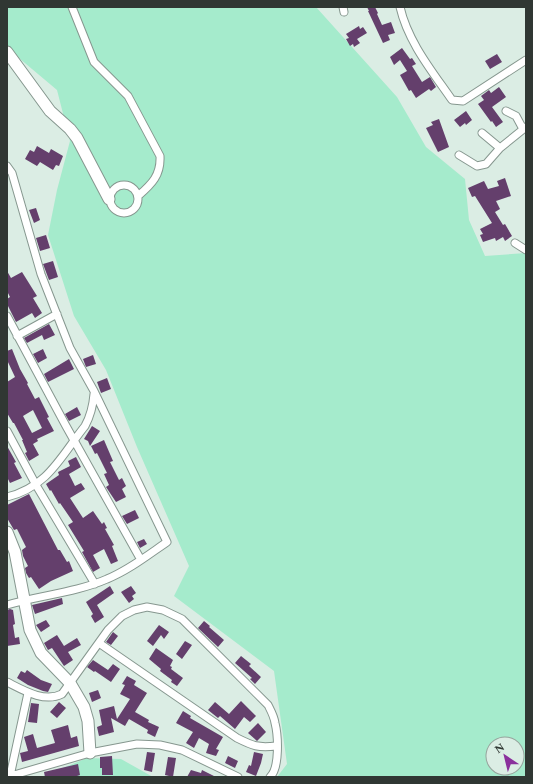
<svg xmlns="http://www.w3.org/2000/svg" width="533" height="784" font-family="Spectral,serif">
	<style>
		.green { fill: #a5ebcc; fill-rule: evenodd }
		.building { fill: #643f6c; fill-rule: evenodd }
		.lines { fill: none; stroke-linecap: round; stroke-linejoin: round }
		.street-casing { stroke: #86978f; stroke-width: 9 }
		.secondary-casing { stroke: #86978f; stroke-width: 13 }
		.street { stroke: #fff; stroke-width: 7 }
		.secondary { stroke: #fff; stroke-width: 11 }
	</style>
	<rect width="100%" height="100%" fill="#dbede4"/>
	<!-- green -->
	<path class="green" d="M7 7H316L397 97 426 147 465 179 469 220 485 256 526 253V777H277L287 764 274 671 174 596 189 566 137 447 106 370 74 316 48 235 57 190 70 141 57 90 7 48ZM493 744H517V768H493Z
		M87 758 121 759 153 777H41Z"/>
	<!-- building -->
	<path class="building" d="M367 7H375L378 13 377 14 382 25 391 22 395 33 388 35 390 40 383 43 368 11H369Z
		M359 26 360 29 363 27 367 33 357 39 360 43 354 47 353 44 350 46 346 39 349 38 346 34Z
		M402 48 410 59 412 58 416 64 412 66 422 82 430 77 436 87 431 91 429 89 416 98 411 90 409 91 400 75 407 71 400 60 394 65 390 57Z
		M497 54 502 62 490 69 485 61Z
		M499 87 506 97 492 107 503 122 496 127 492 121 491 122 478 104 484 100 481 96 489 90 491 93Z
		M466 111 472 120 466 125 465 123 460 127 454 120Z
		M439 119 449 147 438 152 426 128 433 125 431 122Z
		M37 146 49 153 51 149 63 156 59 166 56 165 53 170 40 162 37 166 25 159 30 150 34 152Z
		M505 178 511 196 496 201 500 209 495 212 503 225 505 224 512 236 505 241 503 237 496 241 495 238 483 242 480 235 483 234 480 229 492 223 475 196 472 197 468 188 484 181 488 189 499 186 497 181Z
		M36 208 40 220 34 223 29 210Z
		M46 235 50 248 40 251 36 238Z
		M53 261 58 277 49 280 43 264Z
		M7 271 11 278 22 272 37 296 33 298 42 313 35 318 32 313 16 322 7 304V299L10 297 7 291Z
		M49 324 55 335 44 340 42 335 27 343 24 338Z
		M12 349 20 369 28 383 27 384 35 399 39 397 49 417 47 418 54 431 37 439 38 441 33 444 39 455 29 461 25 453 27 452 22 440H23L14 423H13L7 413V382L15 377 7 360V351ZM33 410 42 428 32 433 23 416Z
		M43 349 47 358 38 363 33 354Z
		M93 355 96 364 86 367 83 359Z
		M69 359 74 369 48 382 44 374Z
		M107 378 111 389 101 393 97 382Z
		M77 407 81 415 69 421 65 414Z
		M92 426 100 431 90 446 88 441 84 439Z
		M104 440 113 461 110 462 119 480 122 478 126 486 122 489 126 497 116 502 106 487 109 485 104 474 107 473 97 453 95 454 91 446Z
		M7 446 16 462 14 463 22 478 10 483 7 477Z
		M76 457 81 467 69 474 75 486 81 483 85 489 70 498 83 518 93 511 102 524 104 522 107 528 105 529 114 545 112 546 118 561 111 564 104 549 93 555 100 568 93 572 82 552 84 551 68 525 73 522 60 503 59 504 51 490 50 491 46 484 59 475 58 472 70 466 68 461Z
		M29 494 58 550H60L67 562 69 561 73 571 51 581 39 589 31 577 29 578 26 573 25 568 28 566 23 556 22 550 26 547 17 529 14 530 7 518V505Z
		M135 510 139 518 127 524 122 516Z
		M144 539 147 544 140 548 137 542Z
		M110 586 114 593 97 605 104 617 95 623 91 616 93 614 86 602Z
		M131 586 136 593 132 596 134 599 129 603 121 592Z
		M62 598 63 604 35 614 32 605Z
		M10 609 13 610 15 624 13 625 15 638 19 637 20 644 7 646V610Z
		M46 620 50 626 41 632 36 625Z
		M204 621 210 626 209 627 224 640 218 647 198 628Z
		M159 625 169 632 164 639 161 635 153 646 147 641Z
		M113 632 118 636 111 645 106 642Z
		M57 635 64 646 77 638 81 645 68 652 73 660 64 666 52 648 48 650 44 643Z
		M185 641 192 645 182 659 176 654Z
		M156 648 173 660 170 666 172 667 171 669 183 678 177 686 171 682 172 680 160 671 161 669 149 659Z
		M241 656 251 664 249 666 261 677 255 684 250 679 252 678 235 663Z
		M93 660 108 670 113 664 120 669 111 682 95 671 94 672 87 667Z
		M27 670 41 680 52 684 48 692 43 691 28 685 17 678 21 671 25 673Z
		M127 676 136 681 134 685 147 693 135 712 149 720 148 722 159 727 155 737 147 733 148 730 129 719 125 726 111 718 114 732 99 736 97 727 102 725 99 710 114 706 117 719 130 699 120 694 125 685 122 684Z
		M98 690 101 698 92 702 89 693Z
		M241 701 256 716 250 722 244 717 235 729 220 716 218 718 208 710 215 702 229 714Z
		M59 702 66 708 57 718 50 712Z
		M31 703 39 704 37 723 28 722Z
		M183 711 191 716 190 718 223 737 216 749 219 750 216 756 206 753 209 744 199 738 194 748 186 743 193 732 176 723Z
		M258 723 266 732 257 741 248 733Z
		M68 725 71 738 77 736 79 746 22 762 20 753 28 751 24 737 33 734 37 748 55 743 51 730Z
		M147 752 155 753 152 772 144 770Z
		M254 752 263 754 261 763 256 776 246 772 249 765 251 766Z
		M112 756 113 775H102V768H100V757Z
		M228 756 238 761 235 768 225 763Z
		M168 757 176 758 173 777 165 775Z
		M78 764 80 775 74 777H45L44 772Z
		M191 770 201 773 202 770 216 777H187Z"/>
	<g class="lines">
		<defs>
			<path id="street" d="M72 7 94 62 128 96 160 156C161 175 152 184 138 196
				M343 7 344 12
				M400 7C408 42 432 71 452 100L463 101 526 60
				M506 111 516 116 523 129
				M482 133 500 148
				M459 155 477 166 486 164 500 148 526 127
				M7 166 12 173 41 274 70 348 94 391 167 542C148 555 129 570 107 579 75 593 40 595 7 605
				M110 199a14 14 0 1 1 28 0a14 14 0 1 1-28 0Z
				M515 243 526 250
				M7 316 66 426 141 560
				M17 336 57 314
				M7 431 36 485 95 584
				M7 497C48 487 61 456 85 426 91 415 93 406 94 394
				M99 643 237 738C253 746 258 748 276 746
				M7 682C23 690 44 703 62 694L108 630 122 616 134 610 147 607 163 610 182 619 268 705C271 711 274 716 275 723 278 735 280 768 270 777
				M10 776 28 693
				M7 777 90 753 137 744 160 745 182 750 238 777"/>
			<path id="secondary" d="M7 52 50 111 70 129 77 138 109 199
				M7 532 15 552 30 630 41 653 70 683 84 707 88 721 90 753"/>
		</defs>
		<!-- street casing -->
		<use href="#street" class="street-casing"/>
		<!-- secondary casing -->
		<use href="#secondary" class="secondary-casing"/>
		<!-- street -->
		<use href="#street" class="street"/>
		<!-- secondary -->
		<use href="#secondary" class="secondary"/>
	</g>
	<!-- border -->
	<rect width="533" height="784" fill="none" stroke="#303733" stroke-width="16"/>
	<!-- north arrow -->
	<g transform="translate(505 756) rotate(325)"><circle r="19" fill="#dbede4" stroke="#97a49d"/>
	<path d="M0-3L7 15L0 10L-7 15Z" fill="#8a309c"/>
	<text y="-6" font-size="11" font-weight="bold" text-anchor="middle" fill="#303733">N</text>
	</g>
</svg>
